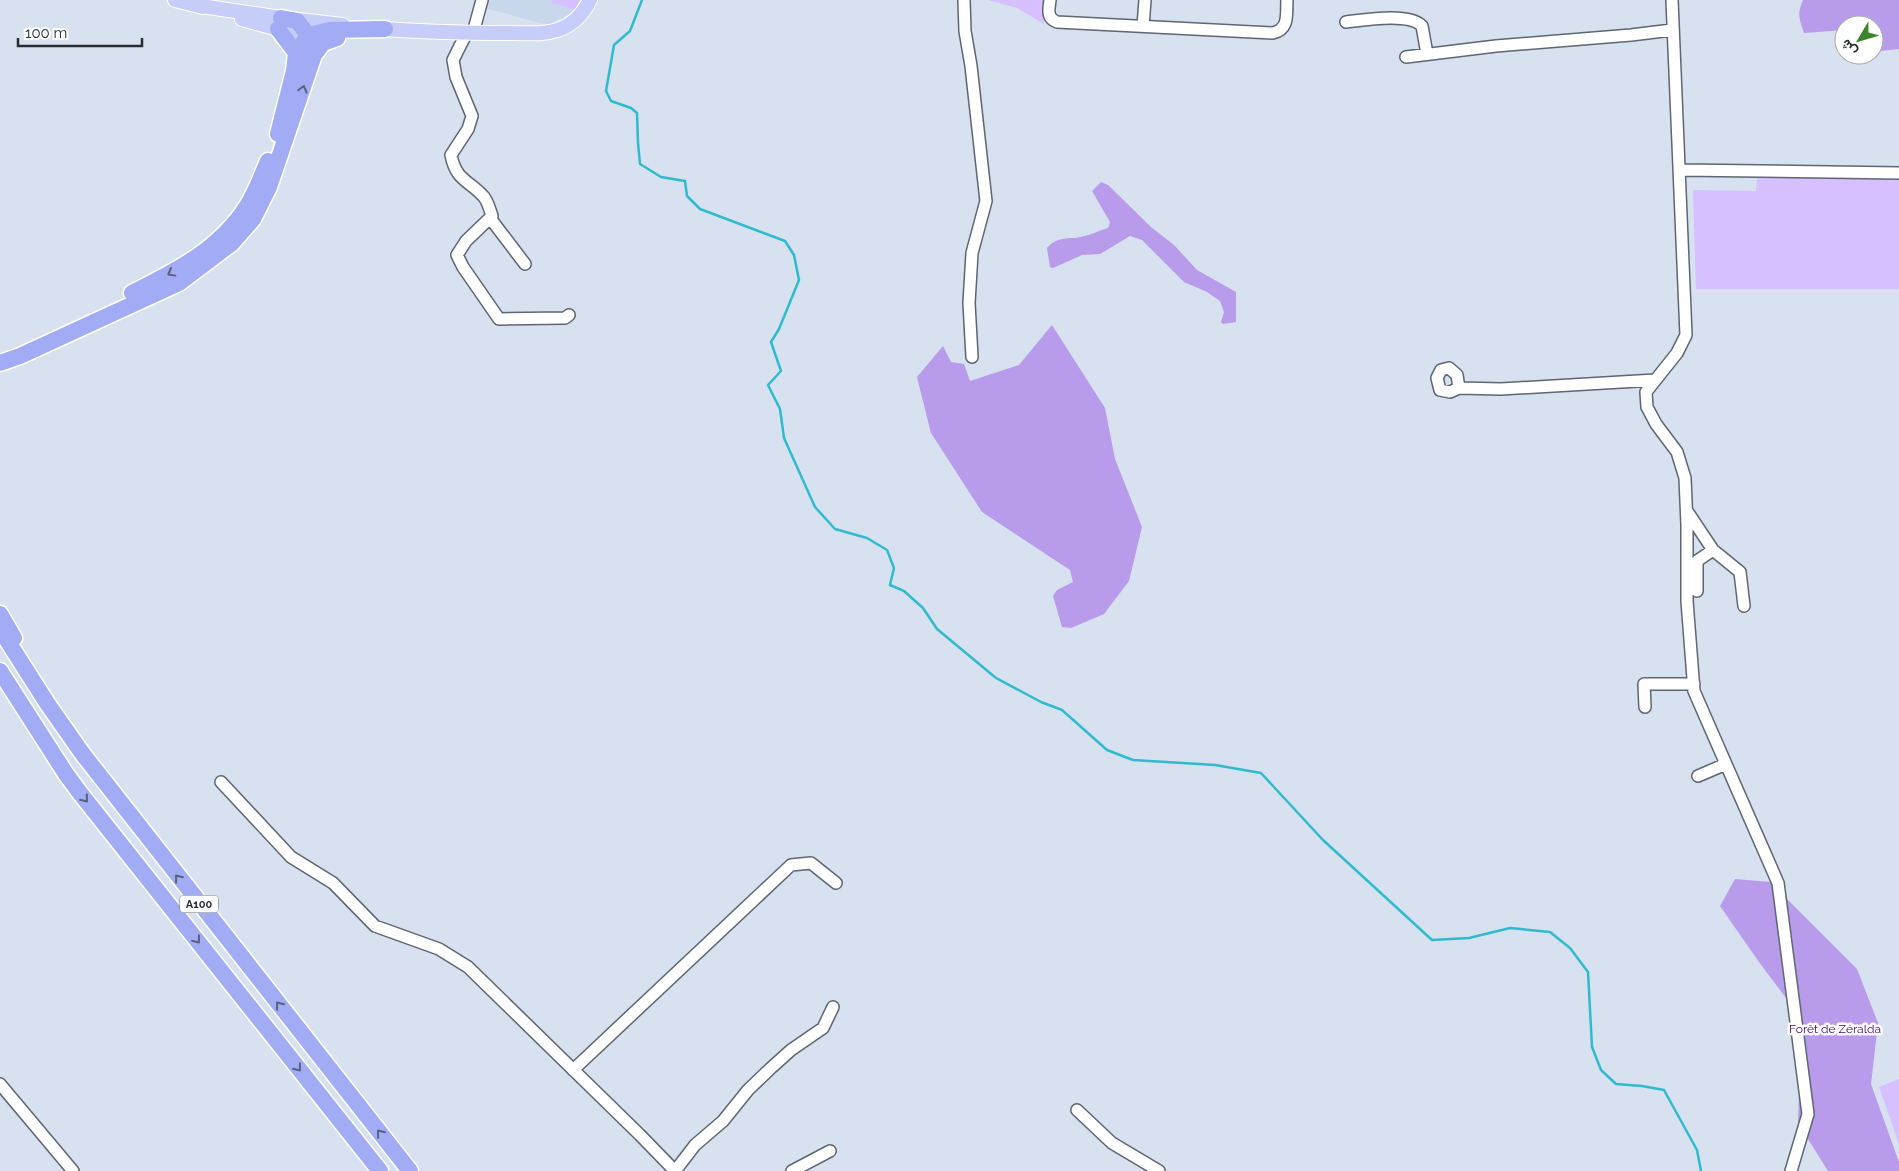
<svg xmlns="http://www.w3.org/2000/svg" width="1899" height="1171" font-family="Raleway,Vazirmatn,sans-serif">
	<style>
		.built { fill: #c8d7eb }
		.green { fill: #d6c0ff }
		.forest { fill: #b89bea }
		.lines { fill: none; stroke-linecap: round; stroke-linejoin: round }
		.stream { stroke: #2fbbce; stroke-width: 2.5 }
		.minor-casing { stroke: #5d6672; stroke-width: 14 }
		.major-casing { stroke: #fff; stroke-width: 16 }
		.highway-casing { stroke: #fff; stroke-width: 19 }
		.minor { stroke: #fff; stroke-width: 11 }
		.major { stroke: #c7cdf9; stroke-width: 14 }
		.highway { stroke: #a2acf5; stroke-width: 16 }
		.oneway { stroke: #596080 }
		.labels { text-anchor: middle; stroke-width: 5; stroke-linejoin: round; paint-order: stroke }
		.shield { fill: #fff; stroke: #696c70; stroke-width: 1 }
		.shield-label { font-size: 11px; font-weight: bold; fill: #292d32 }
		.park-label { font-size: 12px; fill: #3b0968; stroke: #fff }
	</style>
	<rect width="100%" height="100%" fill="#d7e1ef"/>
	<!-- built -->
	<path class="built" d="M487 0H584L566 19H559L552 26 485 8Z"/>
	<!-- green -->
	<path class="green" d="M552 0H579L575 10 551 2Z
		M988 0H1046L1044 24 1017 8Z
		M1899 174V289H1696L1693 190 1756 191 1757 177Z
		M1899 1079V1144L1879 1087Z"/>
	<!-- forest -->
	<path class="forest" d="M1803 0H1899V49L1880 51 1874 45V25H1844V30L1804 33C1799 18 1797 14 1803 0Z
		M1101 182 1108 185 1151 227 1174 245 1197 270 1236 292V322L1223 324 1221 322 1224 312 1220 301 1207 292 1184 282 1142 240 1130 236 1100 254 1082 255 1053 268 1050 267 1047 248C1055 239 1061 239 1072 238 1084 238 1098 231 1108 228L1110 222 1092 191Z
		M1052 325 1105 408 1115 459 1142 527 1129 581 1104 614 1071 628 1062 627 1053 596 1057 590 1073 582 1070 570 982 512 931 433 917 377 943 346 951 362 964 364 970 381 1019 365Z
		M1735 879 1770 882 1857 969 1878 1023 1871 1084 1899 1162V1171H1828L1798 1123 1800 1062 1786 998 1759 962 1720 906Z"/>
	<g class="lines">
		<!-- stream -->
		<path class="stream" d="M642 0 630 31 614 45 606 91 611 101 631 108 637 113 638 143 640 164 661 177 685 181 687 196 700 209 785 241 794 255 799 280 779 329 771 342 781 371 768 385 780 409 784 438 815 507 835 529 867 538 887 550 894 568 890 585 904 591 923 608 937 629 996 678 1041 702 1062 710 1107 750 1133 760 1215 765 1261 773 1323 840 1432 940 1469 938 1510 928 1550 932 1570 948 1588 972 1592 1047 1601 1070 1616 1084 1642 1086 1664 1090 1697 1150 1701 1171"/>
		<defs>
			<path id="minor" d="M964 0 965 31 971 66 986 201 972 253 969 303 972 357
				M1050 0C1049 9 1046 18 1057 22L1273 33C1290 29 1286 13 1287 0
				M1672 0 1686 335 1677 353 1646 392 1647 407 1656 424 1677 452 1685 478 1687 525V601L1694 691 1778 883 1808 1114 1791 1171
				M1346 22C1364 20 1409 12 1422 26L1427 54
				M1143 26 1145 0
				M467 32 453 60 456 77 472 116 468 129 451 155C456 181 469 180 484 197 488 202 490 210 492 216L466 241 457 255 463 267 499 319 565 318 569 315
				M473 33 482 0
				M1406 57 1496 46 1631 35 1672 30
				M1680 170 1899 173
				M490 218 525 264
				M1449 368 1457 375 1459 388 1450 392 1440 390 1437 378 1441 370Z
				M1459 388 1501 389 1655 380
				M1687 511 1713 550 1740 572 1744 606
				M1697 591V561L1713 550
				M1645 707 1644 684H1694
				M1698 776 1726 764
				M221 782 291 857 333 883 375 926 439 949 468 967 640 1135 675 1171
				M573 1070 791 865 811 863 836 883
				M0 1084 73 1171
				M1077 1110 1112 1143 1159 1171
				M675 1171 695 1145 723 1121 748 1090 771 1068 791 1050 823 1028 833 1007
				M792 1171 830 1151"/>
			<path id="major" d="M175 0 203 7
				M195 5 281 18 343 25
				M242 19 278 29 314 36
				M374 28C420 32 466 33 512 33 527 33 543 35 557 30 573 25 583 14 590 0"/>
			<path id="highway" d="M281 18 297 21 308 35 309 45
				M296 62 300 48 308 35 330 30 385 29
				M278 134 294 71 296 53 278 29
				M132 293C176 271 220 249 247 206 256 192 261 177 268 161
				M0 363 20 356 179 283 232 243 253 219 269 187 314 55 323 43 337 38
				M0 614 14 638
				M0 629 47 703 82 753 410 1171
				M0 671 66 774 80 793 380 1171"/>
		</defs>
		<!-- minor casing -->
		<use href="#minor" class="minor-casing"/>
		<!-- major casing -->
		<use href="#major" class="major-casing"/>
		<!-- highway casing -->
		<use href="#highway" class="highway-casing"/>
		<!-- minor -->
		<use href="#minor" class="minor"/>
		<!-- major -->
		<use href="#major" class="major"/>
		<!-- highway -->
		<use href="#highway" class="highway"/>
	</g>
	<!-- one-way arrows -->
	<defs><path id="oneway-chevron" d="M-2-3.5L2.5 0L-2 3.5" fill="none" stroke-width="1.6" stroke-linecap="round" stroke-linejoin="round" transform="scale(1.25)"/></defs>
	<g class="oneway">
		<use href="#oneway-chevron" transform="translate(303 89) rotate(-74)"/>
		<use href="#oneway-chevron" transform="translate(171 273) rotate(151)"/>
		<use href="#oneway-chevron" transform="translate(85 799) rotate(51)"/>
		<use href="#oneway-chevron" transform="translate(178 878) rotate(-128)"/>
		<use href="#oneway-chevron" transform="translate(197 940) rotate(52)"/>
		<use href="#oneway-chevron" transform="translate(279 1005) rotate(-128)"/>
		<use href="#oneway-chevron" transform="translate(298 1068) rotate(52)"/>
		<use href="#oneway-chevron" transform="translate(380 1133) rotate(-128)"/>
	</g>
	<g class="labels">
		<!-- shield labels -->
		<rect class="shield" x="180" y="895.5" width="38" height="17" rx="4"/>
		<g class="shield-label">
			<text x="199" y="908">A100</text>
		</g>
		<!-- park labels -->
		<g class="park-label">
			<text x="1835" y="1033">Forêt de Zéralda</text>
		</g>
	</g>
	<!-- north arrow -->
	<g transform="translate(1859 40) rotate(232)"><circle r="24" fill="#ffffff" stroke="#a9abad"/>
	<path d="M0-4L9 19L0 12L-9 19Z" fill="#3b852c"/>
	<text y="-8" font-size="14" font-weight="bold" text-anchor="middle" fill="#292d32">ش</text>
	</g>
	<!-- scale -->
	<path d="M18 38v8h124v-8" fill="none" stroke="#292d32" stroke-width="2.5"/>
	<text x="25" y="38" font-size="15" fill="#292d32" stroke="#ffffff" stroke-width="4" paint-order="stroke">100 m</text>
</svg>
